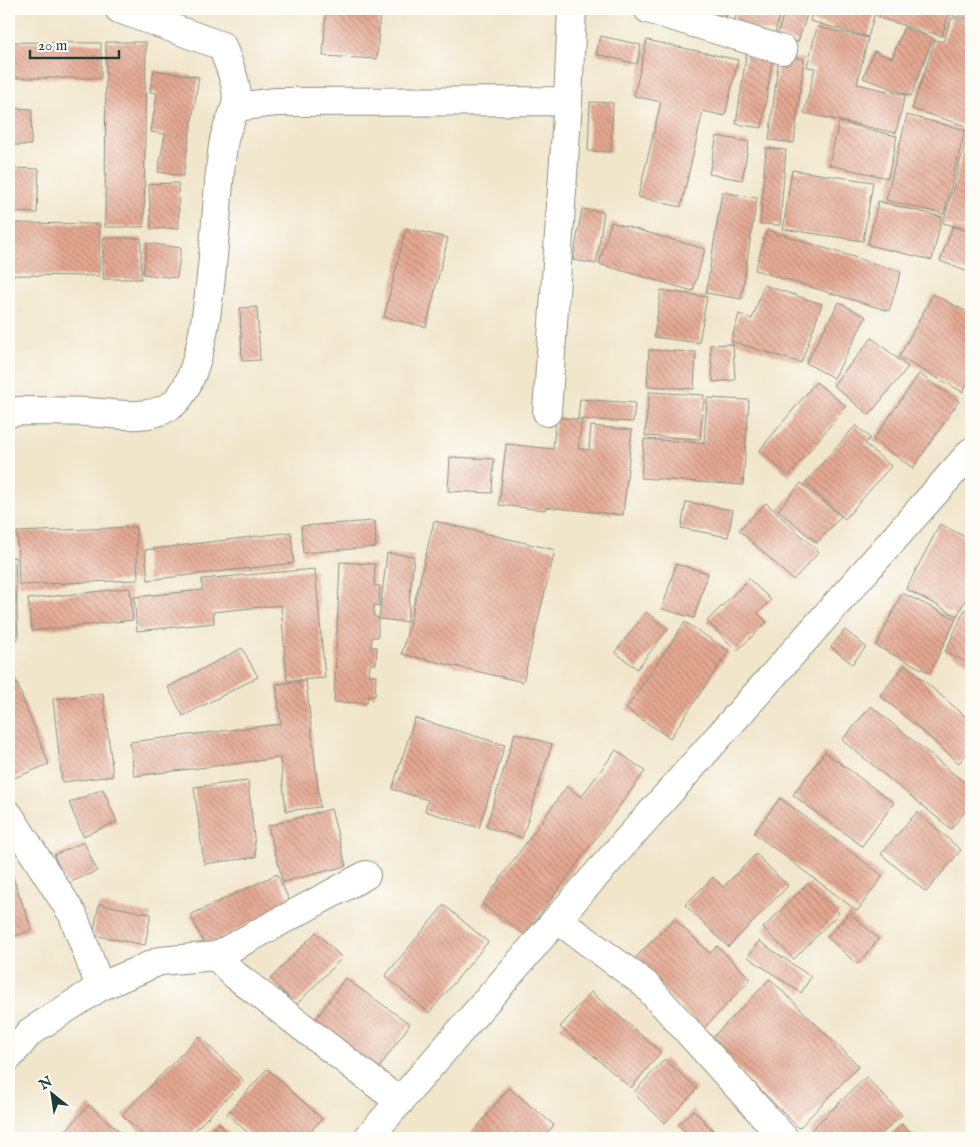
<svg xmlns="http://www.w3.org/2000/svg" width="980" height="1147" font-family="'IM FELL English',serif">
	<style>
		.building { fill: url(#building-back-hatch) }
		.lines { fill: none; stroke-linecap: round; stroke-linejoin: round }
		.minor-casing { stroke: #88917f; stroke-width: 30 }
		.minor { stroke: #fff; stroke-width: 28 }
	</style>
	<defs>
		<pattern id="building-back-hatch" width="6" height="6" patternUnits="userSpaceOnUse" patternTransform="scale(1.25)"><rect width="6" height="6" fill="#e5a892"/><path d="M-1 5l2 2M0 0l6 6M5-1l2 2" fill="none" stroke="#b98a78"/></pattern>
	</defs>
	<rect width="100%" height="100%" fill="#fdfcf7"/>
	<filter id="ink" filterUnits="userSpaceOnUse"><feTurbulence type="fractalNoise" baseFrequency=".02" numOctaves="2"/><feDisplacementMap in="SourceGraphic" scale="10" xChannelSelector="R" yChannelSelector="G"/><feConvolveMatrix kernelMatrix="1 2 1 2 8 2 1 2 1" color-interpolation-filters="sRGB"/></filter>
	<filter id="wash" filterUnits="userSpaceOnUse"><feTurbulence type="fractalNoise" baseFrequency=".0096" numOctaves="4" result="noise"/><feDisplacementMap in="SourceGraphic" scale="20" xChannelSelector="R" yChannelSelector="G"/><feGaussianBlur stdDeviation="1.12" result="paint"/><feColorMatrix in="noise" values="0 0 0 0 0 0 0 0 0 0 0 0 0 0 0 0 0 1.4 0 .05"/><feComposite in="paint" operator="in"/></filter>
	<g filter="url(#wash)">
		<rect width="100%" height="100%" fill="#f1e5ca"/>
		<g id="blocks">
			<!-- building -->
			<path class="building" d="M326 9H380L377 59 323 56Z
				M682 9H729L722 28Z
				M737 9H781L775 33 734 25Z
				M785 9H809L798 42 777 35Z
				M813 9H876L868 37 810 21Z
				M882 9H950L942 36 879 18Z
				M954 9H971V20L953 16Z
				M952 18 971 23 969 127 912 109 935 40 943 42Z
				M817 27 868 38 857 84 905 95 896 133 804 113 815 68 807 67Z
				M904 27 933 38 911 96 863 78 874 51 892 58Z
				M601 36 641 45 637 64 596 54Z
				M647 40 738 60 725 116 703 111 681 207 638 197 661 102 634 96Z
				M9 42 101 43V78H9Z
				M106 42H146L144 227H105Z
				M747 50 773 54 762 128 736 124Z
				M779 56 804 59 794 143 769 140Z
				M154 70 199 77 183 176 158 172 165 134 151 132 157 93 150 92Z
				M590 102 613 103 611 152 588 151Z
				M9 108 32 109 31 145H9Z
				M907 115 965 130 944 214 886 200Z
				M839 122 897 136 888 178 829 165Z
				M968 133H971V230L943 223Z
				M717 136 749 142 742 180 709 174Z
				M766 148 786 150 780 225 760 224Z
				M9 168 39 169 37 213 9 212Z
				M792 170 873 182 863 241 783 229Z
				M178 183 179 228 151 229 149 184Z
				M722 192 757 198 741 299 706 293Z
				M878 201 942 217 932 260 868 245Z
				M582 209 604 212 596 264 573 260Z
				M611 222 705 249 693 291 599 264Z
				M9 223 100 224 99 276 9 275Z
				M953 226 971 233V273L940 261Z
				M406 228 448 238 426 327 384 317Z
				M767 230 901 272 889 311 755 270Z
				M103 238H141V279H103Z
				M147 243 181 248 177 278 143 274Z
				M764 285 822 304 801 363 731 341 739 314 752 319Z
				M661 290 707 297 699 343 654 337Z
				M933 294 971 314V376L963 392 899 357Z
				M839 302 866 317 834 378 806 363Z
				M257 307 260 360 242 361 240 308Z
				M872 338 908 367 869 415 833 385Z
				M733 344 735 380 713 382 710 345Z
				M649 350 696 352 694 389 647 386Z
				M919 374 959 401 913 468 873 440Z
				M816 382 846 406 789 476 759 451Z
				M649 392 704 395 700 439 645 436Z
				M707 398 749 400 743 485 641 478 644 439 704 443Z
				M580 399 635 403 633 422 578 419Z
				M556 417 582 420 578 449 589 450 591 426 632 430 623 515 546 507 545 510 499 505 506 444 553 449Z
				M856 425 870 438 865 444 891 466 845 519 805 483Z
				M450 457 494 459 492 493 448 491Z
				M801 483 841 516 817 543 778 510Z
				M686 502 733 510 728 537 681 528Z
				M766 503 819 552 793 580 739 530Z
				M375 521 376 547 303 553 301 526Z
				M434 521 555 550 523 682 402 654Z
				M940 524 971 540V589L957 616 906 589Z
				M136 527 138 580 19 585 17 532Z
				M291 532 294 563 148 580 145 550Z
				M387 553 414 556 407 622 379 619Z
				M9 557H15L18 640H9Z
				M340 562 375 564 374 586H380L379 606 374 605V617H378V637H372L371 647H377L376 664H370L369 675H376L375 696H368L367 703 334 702Z
				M676 564 708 573 694 618 662 609Z
				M315 569 325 678 287 681 281 605 213 612 214 623 137 631 134 597 202 590V579Z
				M749 579 771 600 758 613 767 622 737 651 707 621Z
				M130 588 133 620 32 631 28 599Z
				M902 593 956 619 930 673 876 646Z
				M965 609 971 612V664L945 652Z
				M646 612 668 629 637 669 615 652Z
				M685 622 729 651 670 738 626 709Z
				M845 630 866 647 852 664 831 647Z
				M242 648 258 677 183 716 168 687Z
				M9 664 49 764 9 780Z
				M905 665 971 721V748L959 763 880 695Z
				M306 681 320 807 286 811 280 758 134 776 130 742 281 724 276 684Z
				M103 693 113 776 62 782 53 699Z
				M871 706 971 788V804L951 829 842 740Z
				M415 718 505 745 479 828 425 811 428 800 392 789Z
				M515 733 552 744 522 838 486 827Z
				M616 750 645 771 525 935 482 904 567 786 581 797Z
				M825 752 894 803 862 846 793 795Z
				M248 781 256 857 204 864 194 787Z
				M103 789 117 822 83 836 69 803Z
				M780 798 883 876 857 911 754 833Z
				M331 809 346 866 283 882 268 826Z
				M917 812 961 850 926 892 881 854Z
				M84 842 97 871 66 884 54 855Z
				M756 854 788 886 728 947 685 905 713 877 723 887Z
				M9 866 32 930 9 938Z
				M277 874 291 904 205 945 190 915Z
				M808 883 839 913 794 959 763 928Z
				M99 904 151 914 145 945 93 935Z
				M444 905 488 942 429 1013 385 976Z
				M849 913 879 939 857 964 827 937Z
				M674 919 710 953 717 946 751 979 703 1029 633 960Z
				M316 932 342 958 296 1005 270 979Z
				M759 941 811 977 801 993 748 957Z
				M345 978 410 1024 374 1075 309 1029Z
				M770 979 859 1066 799 1128 710 1040Z
				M591 992 661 1052 631 1088 560 1027Z
				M199 1036 244 1081 187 1138H146L122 1115Z
				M665 1059 697 1089 665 1123 633 1093Z
				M267 1069 322 1119 304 1138H254L227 1114Z
				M866 1077 902 1115 877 1138H815L809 1132Z
				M509 1088 554 1125 543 1138H468Z
				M89 1105 127 1138H59Z
				M693 1110 721 1138H691L678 1125Z
				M219 1123 234 1138H203Z
				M902 1124 915 1138H887Z"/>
		</g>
	</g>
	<g filter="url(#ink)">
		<use href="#blocks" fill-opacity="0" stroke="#88917f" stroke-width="1"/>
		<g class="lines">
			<defs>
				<path id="minor" d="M648 9 783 50
					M236 107 276 102 568 101
					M547 412 568 101 572 9
					M9 413 19 411C41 411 64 411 87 412 114 413 144 421 169 407 217 379 213 195 224 140 227 123 240 108 236 89 234 75 227 60 222 46L119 9
					M9 815 73 915 100 987
					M557 919 645 984 784 1138
					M216 956 366 875
					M9 1057 30 1032 100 987 160 961 216 956 235 975 400 1102
					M368 1138 557 919 971 452"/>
			</defs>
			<!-- minor casing -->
			<use href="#minor" class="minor-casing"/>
			<!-- minor -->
			<use href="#minor" class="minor"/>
		</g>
	</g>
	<!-- margin -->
	<rect width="980" height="1147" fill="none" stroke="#fdfcf7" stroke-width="30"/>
	<!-- north arrow -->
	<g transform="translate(52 1094) rotate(330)" stroke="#fdfcf7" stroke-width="4" paint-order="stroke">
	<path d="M0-4L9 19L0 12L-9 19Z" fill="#1f3d34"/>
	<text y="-8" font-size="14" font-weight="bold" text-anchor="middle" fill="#1f3d34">N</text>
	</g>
	<!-- scale -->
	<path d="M30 50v8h89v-8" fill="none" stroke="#1f3d34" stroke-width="2.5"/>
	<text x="38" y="50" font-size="15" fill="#1f3d34" stroke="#fdfcf7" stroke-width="4" paint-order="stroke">20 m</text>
</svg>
